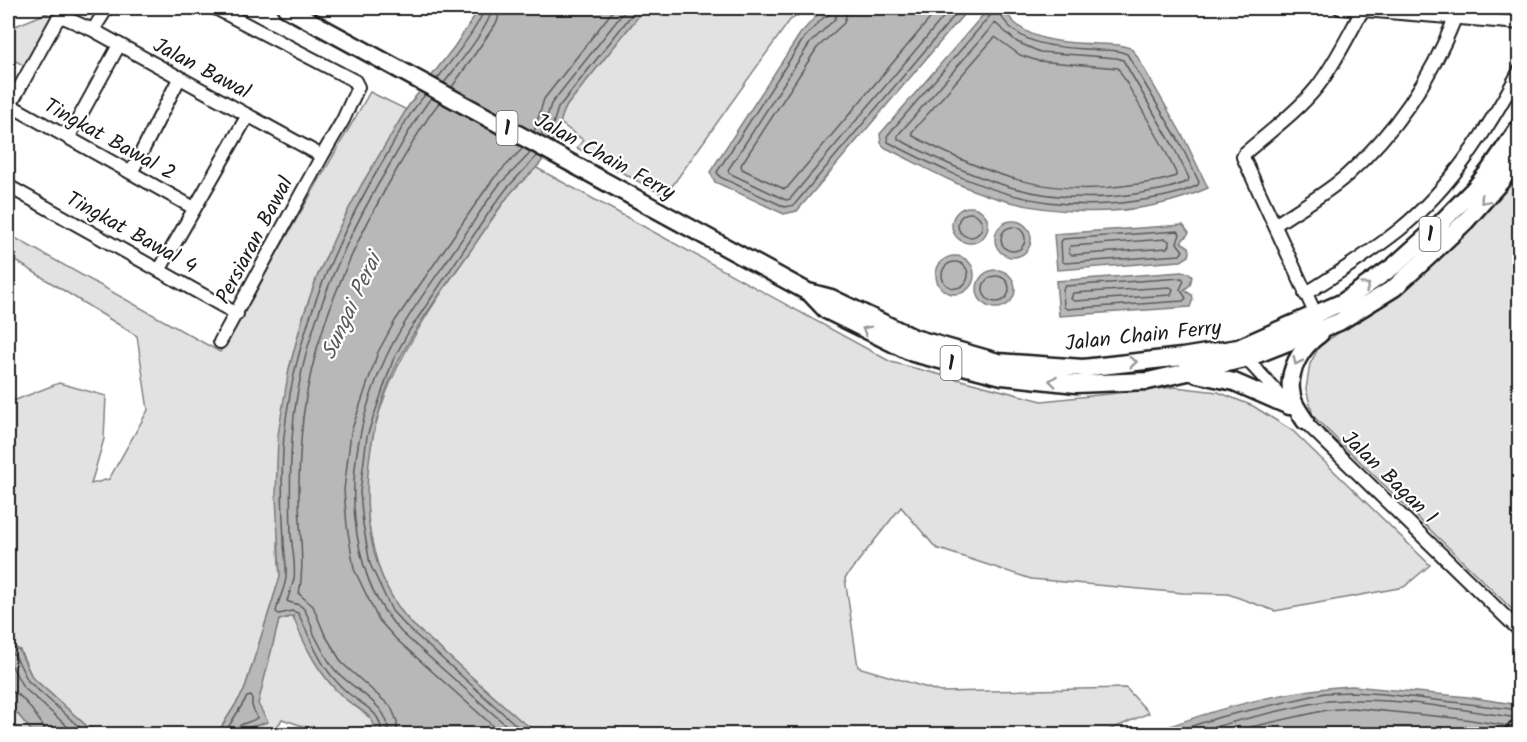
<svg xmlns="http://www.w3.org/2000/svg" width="1527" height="742" font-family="Kalam,sans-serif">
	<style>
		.green { fill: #e2e2e2; stroke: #7f7f7f; stroke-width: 1.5 }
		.water { fill: #b8b8b8; stroke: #7a7a7a; stroke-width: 1.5 }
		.pier { fill: #fff }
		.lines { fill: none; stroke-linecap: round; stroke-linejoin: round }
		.shore { stroke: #5a5a5a; stroke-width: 1.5 }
		.minor-casing { stroke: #1c1c1c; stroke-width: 16 }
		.highway-casing { stroke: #1c1c1c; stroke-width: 21 }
		.minor { stroke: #fff; stroke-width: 12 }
		.highway { stroke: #fff; stroke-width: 16 }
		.oneway { stroke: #999 }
		.labels { text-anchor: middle; stroke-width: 4.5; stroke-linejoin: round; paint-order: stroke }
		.shield { fill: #fff; stroke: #606060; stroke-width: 1.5 }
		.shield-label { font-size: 20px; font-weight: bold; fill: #1c1c1c }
		.street-label { font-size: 21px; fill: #1c1c1c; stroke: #fff }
		.water-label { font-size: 22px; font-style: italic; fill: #5a5a5a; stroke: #fff }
	</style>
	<rect width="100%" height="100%" fill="#fff"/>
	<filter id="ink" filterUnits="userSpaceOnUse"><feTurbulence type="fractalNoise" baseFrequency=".0167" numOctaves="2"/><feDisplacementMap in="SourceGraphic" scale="12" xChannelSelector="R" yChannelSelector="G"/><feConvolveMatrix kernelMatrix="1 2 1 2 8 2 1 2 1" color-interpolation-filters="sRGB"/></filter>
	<g filter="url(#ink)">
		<!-- green -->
		<path class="green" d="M59 8H62L52 20 25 66 8 57V29Z
			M645 8H811L790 20 665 196 577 148 583 140 559 122 562 111 568 104Z
			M370 92 407 110 362 184 340 226 317 277 303 317 289 369 278 547 280 577 244 691 217 734H115L89 728 32 677 20 650 8 644V403L59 383 106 396 104 439 91 484 109 479 148 410 137 336 8 256V234L220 352Z
			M535 167 891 362 1042 401 1175 387 1218 392 1253 406 1293 431 1430 565 1404 587 1275 611 1228 594 1183 593 1031 579 936 548 901 507 845 578 858 667 941 692 1126 688 1149 713 1100 734H540L520 720 411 623C386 596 377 568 370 533 348 405 431 310 497 212L511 192Z
			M1519 173V616L1313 416 1306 389 1310 364 1320 345 1392 298 1501 193Z
			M293 616C305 647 320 675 345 698 355 708 369 713 376 726L317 731 282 719 273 734H240L257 704 279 620Z
			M8 702 34 734H8Z"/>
		<!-- water -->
		<path class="water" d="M480 8H645L568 104C561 114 561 122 558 133 554 143 548 152 542 161 533 173 520 182 510 194 496 211 484 231 471 250 446 285 419 321 399 360 360 438 349 554 411 623L520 720 540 734H375C377 715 357 709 344 698 319 675 305 647 293 616L279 620 258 704 268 722 243 729 240 734H217L244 691 280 577 276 496 278 435 289 369 303 317 317 277 340 226 362 184 409 105 454 47Z
			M830 8H969L797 211 784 214 715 182 710 172 800 34 819 13Z
			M989 8H1003C1026 49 1078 42 1119 45L1130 48 1135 53 1184 138 1208 188C1132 222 1034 218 958 184 933 173 909 159 884 147L881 143 880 134Z
			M952 225a18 18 0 1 1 36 0a18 18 0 1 1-36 0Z
			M995 239a18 18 0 1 1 36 0a18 18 0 1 1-36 0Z
			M1183 225 1189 233 1181 242 1189 247 1190 252 1189 256 1181 261 1057 270 1054 234Z
			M936 275a19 19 0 1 1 38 0a19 19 0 1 1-38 0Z
			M977 289a19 19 0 1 1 38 0a19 19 0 1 1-38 0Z
			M1182 272 1189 273 1192 277 1190 285 1184 290 1192 295 1193 299 1190 307 1059 316 1056 281Z
			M8 644 19 650 32 677 89 728 115 734H34L8 702Z
			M1352 686 1468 697 1519 705V734H1150C1207 710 1290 689 1352 686Z"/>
		<!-- pier -->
		<path class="pier" d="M429 75 556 144 555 147 545 161 416 91Z"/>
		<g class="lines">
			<!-- shore -->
			<path class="shore" d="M832 8 830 14 823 18 804 38 717 172 720 177 785 207 794 205 961 8
				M839 8 835 19 810 43 728 170 729 173 786 200 790 199 951 8
				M848 8 844 23 817 48 741 165 742 169 784 189 787 188 939 8
				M995 10 998 11C1018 49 1061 47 1099 50 1109 50 1118 50 1127 54L1179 141 1199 182 1198 185C1179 195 1157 198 1136 201 1039 216 973 186 888 142L887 136Z
				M995 23 1017 42 1040 52 1117 58 1123 60 1172 144 1189 178 1188 181C1172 189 1153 191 1135 194 1042 208 979 181 898 139V135Z
				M995 37 1020 55 1038 61 1118 68 1164 148 1176 173V176C1162 182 1145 183 1130 185 1047 198 985 174 913 136L912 132Z
				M437 79C449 64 482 24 484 8
				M444 83C456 67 491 25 492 8
				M452 87 497 22 501 8
				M534 132 544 99 615 8
				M541 136 551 104 627 8
				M548 140 558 108 637 8
				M958 225a12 12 0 1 1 24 0a12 12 0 1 1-24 0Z
				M1001 239a12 12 0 1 1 24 0a12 12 0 1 1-24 0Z
				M1178 231 1180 234 1177 243 1183 251 1180 255 1065 263 1062 261 1061 242 1063 239Z
				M1166 239 1169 241V245L1167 248 1072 255 1069 253V248L1071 246Z
				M942 275a13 13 0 1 1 26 0a13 13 0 1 1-26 0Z
				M983 289a13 13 0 1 1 26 0a13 13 0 1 1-26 0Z
				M1182 278 1184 281 1180 289 1186 298 1183 301 1067 309 1064 307 1063 289 1065 286Z
				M1170 287 1173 289 1171 295 1074 301 1071 299 1073 293Z
				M8 651 15 655 28 681 85 732 90 734
				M8 659 23 687 76 734
				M8 692C12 692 13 691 17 694 25 699 45 726 46 734
				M224 734 247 697 251 696 252 699V706L257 718C249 724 236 722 235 734
				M381 734C383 712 362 705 348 693 319 667 314 645 298 613L292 611 279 614 276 612C278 600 285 589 286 577 287 565 284 552 284 541 282 506 281 471 284 436 294 335 334 242 386 156 398 135 409 113 425 95
				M388 734C392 706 353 690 335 670 327 660 320 646 314 634 311 626 309 615 303 608 299 603 292 604 287 601 289 594 292 587 294 579 296 565 292 548 291 534 290 502 290 470 292 439 298 339 342 243 393 159 405 139 416 117 431 98
				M397 734V721L391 707 342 663 324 633 313 606 299 594C304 569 301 547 300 522 298 494 299 467 301 440 307 342 351 246 400 164 413 143 424 121 439 103
				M502 734 396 639 378 619 354 569 347 526 344 490 351 432 378 352 395 321 479 199 494 178 523 148
				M516 734 402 633C374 603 364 574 357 535 347 475 361 411 386 357 404 319 431 284 455 249 470 228 483 206 499 185 509 174 521 164 531 152
				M529 734 516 725 407 627 392 611 370 564 363 524 360 492 367 436 393 360 409 331 492 208 507 188 537 156
				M1167 734 1220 717 1325 693 1352 692 1384 694 1520 710
				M1191 734C1223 724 1255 716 1288 709 1302 706 1315 702 1329 701 1389 696 1457 709 1517 718
				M1219 734 1327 710 1352 708 1465 719 1508 726"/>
			<defs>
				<path id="minor" d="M215 8 355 81 358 87 343 120 322 156 220 342
					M1340 8 1520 23
					M93 30 107 8
					M8 104 194 208
					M10 105 57 20 63 17 93 30 322 156
					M68 138 119 45
					M131 173 180 77
					M8 186 237 314
					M1275 225C1298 209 1326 194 1347 175 1396 131 1431 79 1455 18
					M160 269 248 115
					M1305 294C1337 274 1370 253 1399 230 1452 187 1488 129 1520 70
					M1316 315 1243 157 1245 153C1269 132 1297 112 1317 87 1335 64 1348 36 1362 11
					M1242 354 1285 401
					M1299 416 1520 631"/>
				<path id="highway" d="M286 8 808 292 831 298 914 338 998 362 1083 368 1182 357 1238 348 1343 302 1394 266 1434 230 1475 188 1489 171 1520 126
					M809 292 826 310 913 353 1002 376 1076 384 1148 381 1245 359 1339 322 1394 288 1427 258 1465 222 1502 180 1520 154
					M1197 374 1234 382 1289 406
					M1305 421C1301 414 1293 405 1292 396 1286 372 1301 347 1320 334
					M1513 734 1520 727"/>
			</defs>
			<!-- minor casing -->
			<use href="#minor" class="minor-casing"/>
			<!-- highway casing -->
			<use href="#highway" class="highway-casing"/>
			<!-- minor -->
			<use href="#minor" class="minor"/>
			<!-- highway -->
			<use href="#highway" class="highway"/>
		</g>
		<!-- one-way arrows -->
		<defs><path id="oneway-chevron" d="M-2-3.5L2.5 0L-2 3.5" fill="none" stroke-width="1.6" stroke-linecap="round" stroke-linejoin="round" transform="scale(1.5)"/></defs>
		<g class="oneway">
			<use href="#oneway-chevron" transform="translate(1484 200) rotate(131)"/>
			<use href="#oneway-chevron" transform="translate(1366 286) rotate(-35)"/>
			<use href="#oneway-chevron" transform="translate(866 330) rotate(-154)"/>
			<use href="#oneway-chevron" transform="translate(1297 361) rotate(116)"/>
			<use href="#oneway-chevron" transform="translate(1133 362) rotate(-6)"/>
			<use href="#oneway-chevron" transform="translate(1053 381) rotate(-174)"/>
		</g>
	</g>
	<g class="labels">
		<!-- shield labels -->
		<g class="shield">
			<rect x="496.5" y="111" width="21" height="34" rx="4.5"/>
			<rect x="1419.5" y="217" width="21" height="34" rx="4.5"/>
			<rect x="940.5" y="346" width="21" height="34" rx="4.5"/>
		</g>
		<g class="shield-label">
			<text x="507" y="135">1</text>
			<text x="1430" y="241">1</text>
			<text x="951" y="370">1</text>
		</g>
		<!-- street labels -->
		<g class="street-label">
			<text transform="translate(202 68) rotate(28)" y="7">Jalan Bawal</text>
			<text transform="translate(110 139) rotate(29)" y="7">Tingkat Bawal 2</text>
			<text transform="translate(605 156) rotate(29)" y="7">Jalan Chain Ferry</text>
			<text transform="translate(132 232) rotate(29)" y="7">Tingkat Bawal 4</text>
			<text transform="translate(254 240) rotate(-62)" y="7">Persiaran Bawal</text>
			<text transform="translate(1143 335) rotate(-6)" y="7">Jalan Chain Ferry</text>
			<text transform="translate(1390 477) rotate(44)" y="7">Jalan Bagan 1</text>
		</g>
		<!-- water labels -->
		<g class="water-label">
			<text transform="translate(350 306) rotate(-65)" y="8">Sungai Perai</text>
		</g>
	</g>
	<!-- margin -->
	<rect width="1527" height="742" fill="none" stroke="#fff" stroke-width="30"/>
	<rect x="15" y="15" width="1497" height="712" fill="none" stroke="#1c1c1c" stroke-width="2" filter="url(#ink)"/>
</svg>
